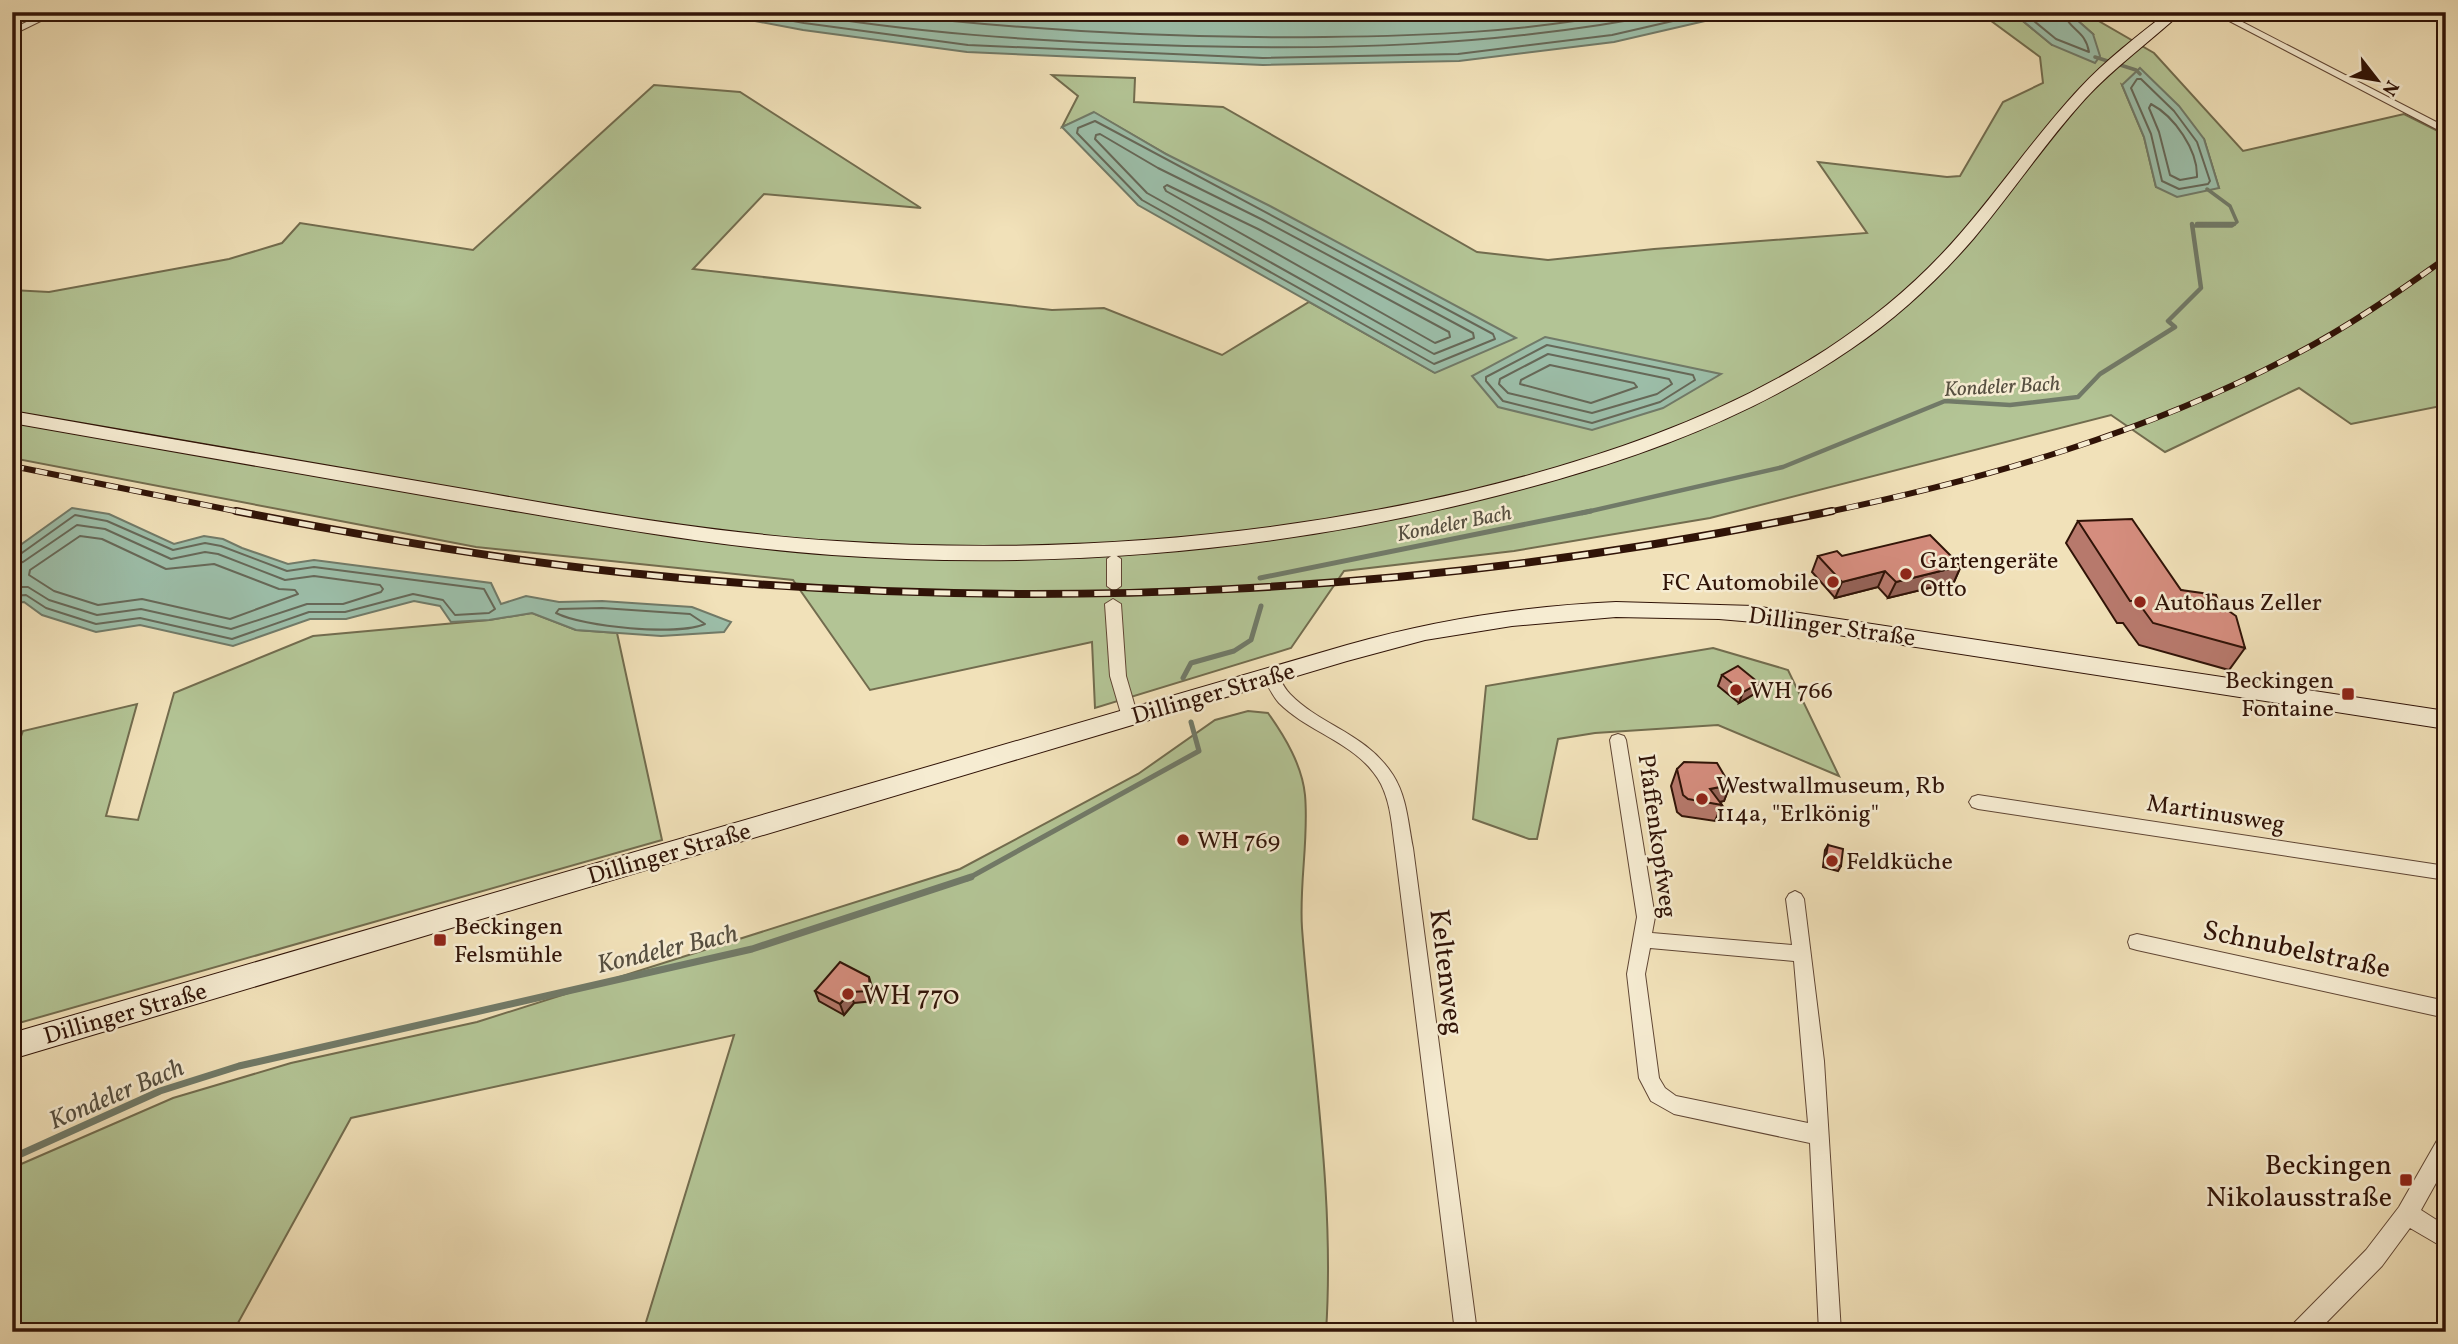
<svg xmlns="http://www.w3.org/2000/svg" width="2458" height="1344" font-family="Vollkorn,serif">
	<style>
		.green { fill: #b3c495; stroke: #726c4e; stroke-width: 2; fill-rule: evenodd }
		.water { fill: #9cbea9; stroke: #717a68; stroke-width: 2 }
		.lines { fill: none; stroke-linecap: round; stroke-linejoin: round }
		.shore { stroke: #666858; stroke-width: 2 }
		.stream-far3 { stroke: #717a68; stroke-width: 3.5 }
		.stream-far2 { stroke: #717a68; stroke-width: 4.5 }
		.stream-far1 { stroke: #717a68; stroke-width: 5 }
		.stream { stroke: #717a68; stroke-width: 7 }
		.street-casing { stroke: #604634; stroke-width: 2 }
		.secondary-casing { stroke: #301307; stroke-width: 2 }
		.street { fill: #f6ecd2; fill-rule: evenodd }
		.secondary { fill: #f6ecd2; fill-rule: evenodd }
		.rail-far1-casing { stroke: #301307; stroke-width: 6 }
		.rail-casing { stroke: #301307; stroke-width: 8 }
		.rail-far1 { stroke: #f6ecd2; stroke-width: 4.5; stroke-dasharray: 12; stroke-linecap: butt }
		.rail { stroke: #f6ecd2; stroke-width: 5; stroke-dasharray: 16; stroke-linecap: butt }
		.wall { fill: #b7796c; stroke: #301307; stroke-width: 2 }
		.shaded-wall { fill: #956358; stroke: #301307; stroke-width: 2 }
		.building { fill: #d58d7e; stroke: #301307; stroke-width: 2 }
		.poi-dot { fill: #8f2418; stroke: #f6ecd2; stroke-width: 2.5 }
		.labels { text-anchor: middle; stroke-width: 5; stroke-linejoin: round; paint-order: stroke }
		.far-water-label { font-size: 21px; font-style: italic; fill: #564f40; stroke: #f6ecd2 }
		.poi-label { font-size: 24px; fill: #301307; stroke: #f6ecd2; text-anchor: start }
		.street-label { font-size: 24px; fill: #301307; stroke: #f6ecd2 }
		.water-label { font-size: 26px; font-style: italic; fill: #564f40; stroke: #f6ecd2 }
		.near-street-label { font-size: 28px; fill: #301307; stroke: #f6ecd2 }
		.near-poi-label { font-size: 28px; fill: #301307; stroke: #f6ecd2; text-anchor: start }
	</style>
	<rect width="100%" height="100%" fill="#f1e1b9"/>
	<filter id="stains"><feTurbulence type="fractalNoise" baseFrequency=".00286" numOctaves="4"/><feColorMatrix values="0 0 0 0 .2 0 0 0 0 .09 0 0 0 0 .02 0 0 0 .5 -.17"/></filter>
	<radialGradient id="worn" r=".72"><stop offset=".6" stop-color="#630" stop-opacity="0"/><stop offset="1" stop-color="#630" stop-opacity=".3"/></radialGradient>
	<!-- green -->
	<path class="green" d="M1979 12H2012L2052 45 2093 34 2068 12H2083L2154 53 2243 151 2404 114 2446 135V405L2351 424 2299 388 2165 452 2111 415 1710 518 1514 551 1344 571 1291 648 1095 708 1092 642 870 690 793 580 476 547 12 458V290L49 292 229 259 282 243 300 223 473 250 654 85 740 92 921 208 764 194 693 269 1052 310 1104 308 1222 355 1309 302 1435 373 1166 154 1095 113 1062 127 1078 96 1052 75 1135 78 1134 102 1223 107 1477 252 1548 260 1654 249 1867 233 1818 162 1947 177 1960 176 2003 102 2043 83 2040 57ZM2122 85 2204 139 2219 188 2156 187 2144 137Z
		M532 613 576 630 617 633 662 840 12 1025V761L23 731 137 704 106 816 138 820 174 693 313 636 489 620Z
		M1713 648 1788 670 1839 776 1718 725 1595 733 1558 739 1537 839H1529L1473 819 1486 686Z
		M1248 711 1268 713C1285 737 1302 765 1305 795 1309 839 1299 884 1302 928 1312 1062 1335 1197 1326 1332H643L734 1035 351 1118 233 1332H12V1168L173 1098 291 1063 477 1022 960 869 1138 774 1215 720Z"/>
	<!-- water -->
	<path class="water" d="M708 12H1744L1614 42 1459 61 1263 65 967 52 803 30Z
		M2012 12H2068L2093 34 2100 56 2095 63 2052 45Z
		M2140 68 2179 106 2204 139 2219 188 2177 197 2156 187 2144 137 2122 85Z
		M1094 112 1166 154 1270 206 1516 338 1435 373 1138 205 1062 127Z
		M1545 337 1721 374 1663 408 1592 430 1498 407 1472 376Z
		M72 508 109 514 174 544 204 536 223 539 242 548 288 564 314 560 491 583 501 604 526 596 559 602 602 601 692 607 731 622 724 632 661 636 576 630 532 613 489 620 451 622 440 606 414 601 346 619H310L233 646 140 625 96 632 42 615 24 602 12 603V551Z"/>
	<g class="lines">
		<!-- shore -->
		<path class="shore" d="M745 12 804 23 968 45 1263 58 1458 54 1612 35 1712 12
			M792 12C912 33 1034 41 1156 45 1332 51 1500 47 1673 12
			M868 12C1020 30 1172 39 1324 37 1426 36 1527 32 1626 12
			M2023 12 2056 39 2089 52C2085 29 2069 31 2064 12
			M2137 79H2141L2174 111 2197 142 2210 181 2208 184 2179 189 2162 181 2151 134 2131 88Z
			M2151 104C2174 116 2198 150 2197 177L2180 180 2170 175 2159 132 2149 108Z
			M1095 121 1493 334 1495 339 1434 364 1142 200 1077 133 1078 128Z
			M1100 134 1158 168 1263 220 1473 333 1474 338 1434 354 1147 193 1095 139 1096 135Z
			M1167 185 1258 229 1449 332 1450 337 1435 343 1166 191 1164 187Z
			M1547 345 1693 375 1695 380 1660 402 1592 423 1503 401 1486 381V377Z
			M1548 354 1669 379 1672 384 1657 394 1592 413 1508 393 1499 384 1500 379Z
			M1550 365 1634 383 1637 387 1591 403 1520 384 1521 380Z
			M80 536 102 539 166 569 214 564 279 589 295 590 298 594 230 619 142 599 98 605 54 591 29 575 30 570Z
			M12 556 19 555 75 515 107 521 173 550 205 543 221 546 287 571 314 567 484 589 495 609 489 613 455 615 443 600 413 594 345 612H309L232 639 140 618 96 624 46 608 26 595 12 596
			M12 565 23 562 77 525 105 529 171 559 205 552 218 554 285 580 314 576 380 585 383 589 381 592 343 604H307L231 629 141 609 97 615 49 600 28 587H12
			M602 608 690 614 705 624C677 636 583 627 556 613L559 609Z"/>
		<!-- stream-far3 -->
		<path class="stream-far3" d="M2439 12 2446 21
			M2095 57 2136 70 2140 74
			M2192 226H2232L2237 222 2230 206 2207 189"/>
		<!-- stream-far2 -->
		<path class="stream-far2" d="M2197 224H2234
			M1582 513 1783 467 1945 401 2010 405 2078 397 2100 374 2175 327 2168 321 2201 288 2192 224"/>
		<!-- stream-far1 -->
		<path class="stream-far1" d="M1260 578 1591 511
			M1183 678 1191 663 1234 651 1251 640 1261 606
			M967 879 1199 751 1191 722"/>
		<!-- stream -->
		<path class="stream" d="M12 1158 160 1091 239 1066 752 949 971 877"/>
		<defs>
			<path id="street" d="M47 12H59L12 35V29Z
				M2212 12H2223L2446 127V134Z
				M1114 554 1121 559V586L1114 591 1107 586V559Z
				M1113 599 1121 604 1126 676 1138 717 1136 721H1124L1122 717 1110 676 1105 604Z
				M1270 669 1276 671C1280 679 1284 688 1290 694 1321 726 1366 733 1393 775 1407 797 1408 823 1413 848L1477 1332H1455L1395 848C1392 827 1391 804 1381 784 1359 743 1310 734 1279 703 1272 695 1267 684 1262 675Z
				M1618 734 1624 736 1626 740 1655 917 1652 933 1792 945 1786 899 1789 894 1795 891 1801 894 1804 899 1824 1061 1841 1332H1819L1810 1143 1674 1114 1651 1101 1639 1078 1627 974 1637 917 1610 740 1612 736ZM1650 948 1794 961 1808 1123 1676 1096 1665 1088 1659 1078 1645 974Z
				M1978 795 2446 866V880L1978 809 1972 807 1969 802 1972 797Z
				M2137 934 2446 1001V1018L2137 950 2130 948 2128 942 2130 936Z
				M2446 1134V1165L2421 1210 2446 1226V1249L2410 1228 2382 1266 2317 1332H2290L2293 1324 2366 1250 2399 1207 2439 1137Z"/>
			<path id="secondary" d="M2168 12H2182C2150 42 2115 66 2085 99 2045 143 2012 193 1974 238 1938 280 1897 318 1851 349 1738 427 1601 471 1468 503 1262 553 1044 570 832 555 705 546 581 522 456 501 308 475 160 449 12 423V411C163 438 314 463 464 489 588 511 711 533 837 541 1047 555 1262 539 1467 491 1592 461 1719 419 1827 349 1876 317 1921 279 1960 234 2001 187 2036 135 2079 89 2106 60 2137 36 2168 12Z
				M1616 602 1754 606 2446 711V729L1754 622 1719 619 1616 617 1512 626 1425 640 1347 661 12 1059V1033L1347 645C1435 620 1524 606 1616 602Z"/>
		</defs>
		<!-- street casing -->
		<use href="#street" class="street-casing"/>
		<!-- secondary casing -->
		<use href="#secondary" class="secondary-casing"/>
		<!-- street -->
		<use href="#street" class="street"/>
		<!-- secondary -->
		<use href="#secondary" class="secondary"/>
		<defs>
			<path id="rail-far1" d="M12 466 245 513
				M1823 513C1986 479 2147 433 2294 355 2348 327 2397 293 2446 258"/>
			<path id="rail" d="M236 511C363 536 490 558 619 572 1022 615 1434 595 1832 511"/>
		</defs>
		<!-- rail-far1 casing -->
		<use href="#rail-far1" class="rail-far1-casing"/>
		<!-- rail casing -->
		<use href="#rail" class="rail-casing"/>
		<!-- rail-far1 -->
		<use href="#rail-far1" class="rail-far1"/>
		<!-- rail -->
		<use href="#rail" class="rail"/>
	</g>
	<!-- wall -->
	<path class="wall" d="M2078 521 2181 590 2219 604 2245 648 2229 670 2139 645 2123 623H2117L2066 543Z
		M1818 556H1842L1961 566 1954 582 1888 598 1878 587 1835 598 1812 572Z
		M1722 675 1759 683 1754 694 1739 703 1718 686Z
		M1677 769 1730 785 1724 801 1720 802 1722 805 1715 821 1682 816 1677 812 1671 786Z
		M1828 845 1841 866 1838 871 1823 867 1825 850Z
		M872 987 874 1001 854 1003 844 1015 819 1001 815 991Z"/>
	<!-- shaded-wall -->
	<path class="shaded-wall" d="M1961 566 1954 582 1888 598 1896 582Z
		M1885 571 1878 587 1835 598 1842 582Z
		M1759 683 1754 694 1739 703 1743 692Z
		M1730 785 1724 801 1714 803 1710 789Z
		M869 977 872 987 874 1001 870 991Z
		M850 992 854 1003 844 1015 840 1004Z"/>
	<!-- building -->
	<path class="building" d="M2132 519 2181 590 2216 595 2219 604 2236 616 2245 648 2153 623 2137 601H2130L2078 521Z
		M1930 535 1961 566 1896 582 1885 571 1842 582 1818 556 1837 551 1842 556Z
		M1738 666 1759 683 1743 692 1722 675Z
		M1684 762 1717 763 1730 785 1710 789 1722 805 1688 799 1683 795 1677 769Z
		M1828 845 1843 849 1841 866 1825 861Z
		M840 962 869 977 870 991 850 992 840 1004 815 991Z"/>
	<!-- markers -->
	<g class="poi-dot">
		<circle cx="1906" cy="574" r="7"/>
		<circle cx="1833" cy="582" r="7"/>
		<circle cx="2140" cy="602" r="7"/>
		<circle cx="1736" cy="690" r="7"/>
		<rect x="2341" y="687" width="14" height="14" rx="3.5"/>
		<circle cx="1702" cy="799" r="7"/>
		<circle cx="1183" cy="840" r="7"/>
		<circle cx="1832" cy="861" r="7"/>
		<rect x="433" y="933" width="14" height="14" rx="3.5"/>
		<circle cx="848" cy="994" r="7"/>
		<rect x="2399" y="1173" width="14" height="14" rx="3.5"/>
	</g>
	<g class="labels">
		<!-- far-water labels -->
		<g class="far-water-label">
			<text transform="translate(2002 386) rotate(-3)" y="7">Kondeler Bach</text>
			<text transform="translate(1454 523) rotate(-11)" y="7">Kondeler Bach</text>
		</g>
		<!-- poi labels -->
		<g class="poi-label">
			<text x="1920" y="568">Gartengeräte<tspan x="1920" dy="28">Otto</tspan></text>
			<text x="1819" y="590" text-anchor="end">FC Automobile</text>
			<text x="2154" y="610">Autohaus Zeller</text>
			<text x="2334" y="688" text-anchor="end">Beckingen<tspan x="2334" dy="28">Fontaine</tspan></text>
			<text x="1750" y="698">WH 766</text>
			<text x="1716" y="793">Westwallmuseum, Rb<tspan x="1716" dy="28">114a, "Erlkönig"</tspan></text>
			<text x="1197" y="848">WH 769</text>
			<text x="1846" y="869">Feldküche</text>
			<text x="454" y="934">Beckingen<tspan x="454" dy="28">Felsmühle</tspan></text>
		</g>
		<!-- street labels -->
		<g class="street-label">
			<text transform="translate(1832 626) rotate(8)" y="8">Dillinger Straße</text>
			<text transform="translate(1213 693) rotate(-16)" y="8">Dillinger Straße</text>
			<text transform="translate(2216 813) rotate(9)" y="8">Martinusweg</text>
			<text transform="translate(1658 836) rotate(82)" y="8">Pfaffenkopfweg</text>
			<text transform="translate(669 853) rotate(-16)" y="8">Dillinger Straße</text>
			<text transform="translate(125 1013) rotate(-16)" y="8">Dillinger Straße</text>
		</g>
		<!-- water labels -->
		<g class="water-label">
			<text transform="translate(667 948) rotate(-13)" y="9">Kondeler Bach</text>
			<text transform="translate(116 1093) rotate(-23)" y="9">Kondeler Bach</text>
		</g>
		<!-- near-street labels -->
		<g class="near-street-label">
			<text transform="translate(2297 948) rotate(12)" y="10">Schnubelstraße</text>
			<text transform="translate(1448 972) rotate(83)" y="10">Keltenweg</text>
		</g>
		<!-- near-poi labels -->
		<g class="near-poi-label">
			<text x="862" y="1004">WH 770</text>
			<text x="2392" y="1174" text-anchor="end">Beckingen<tspan x="2392" dy="32">Nikolausstraße</tspan></text>
		</g>
	</g>
	<!-- margin -->
	<rect width="2458" height="1344" fill="none" stroke="#f1e1b9" stroke-width="42"/>
	<rect x="14" y="14" width="2430" height="1316" fill="none" stroke="#301307" stroke-width="3.5"/>
	<rect x="21" y="21" width="2416" height="1302" fill="none" stroke="#301307" stroke-width="2"/>
	<!-- north arrow -->
	<g transform="translate(2377 80) rotate(121)" stroke="#f6ecd2" stroke-width="5" paint-order="stroke">
	<path d="M0-5L12 26L0 18L-12 26Z" fill="#301307"/>
	<text y="-10" font-size="19" font-weight="bold" text-anchor="middle" fill="#301307">N</text>
	</g>
	<rect width="100%" height="100%" filter="url(#stains)"/>
	<rect width="100%" height="100%" fill="url(#worn)"/>
</svg>
